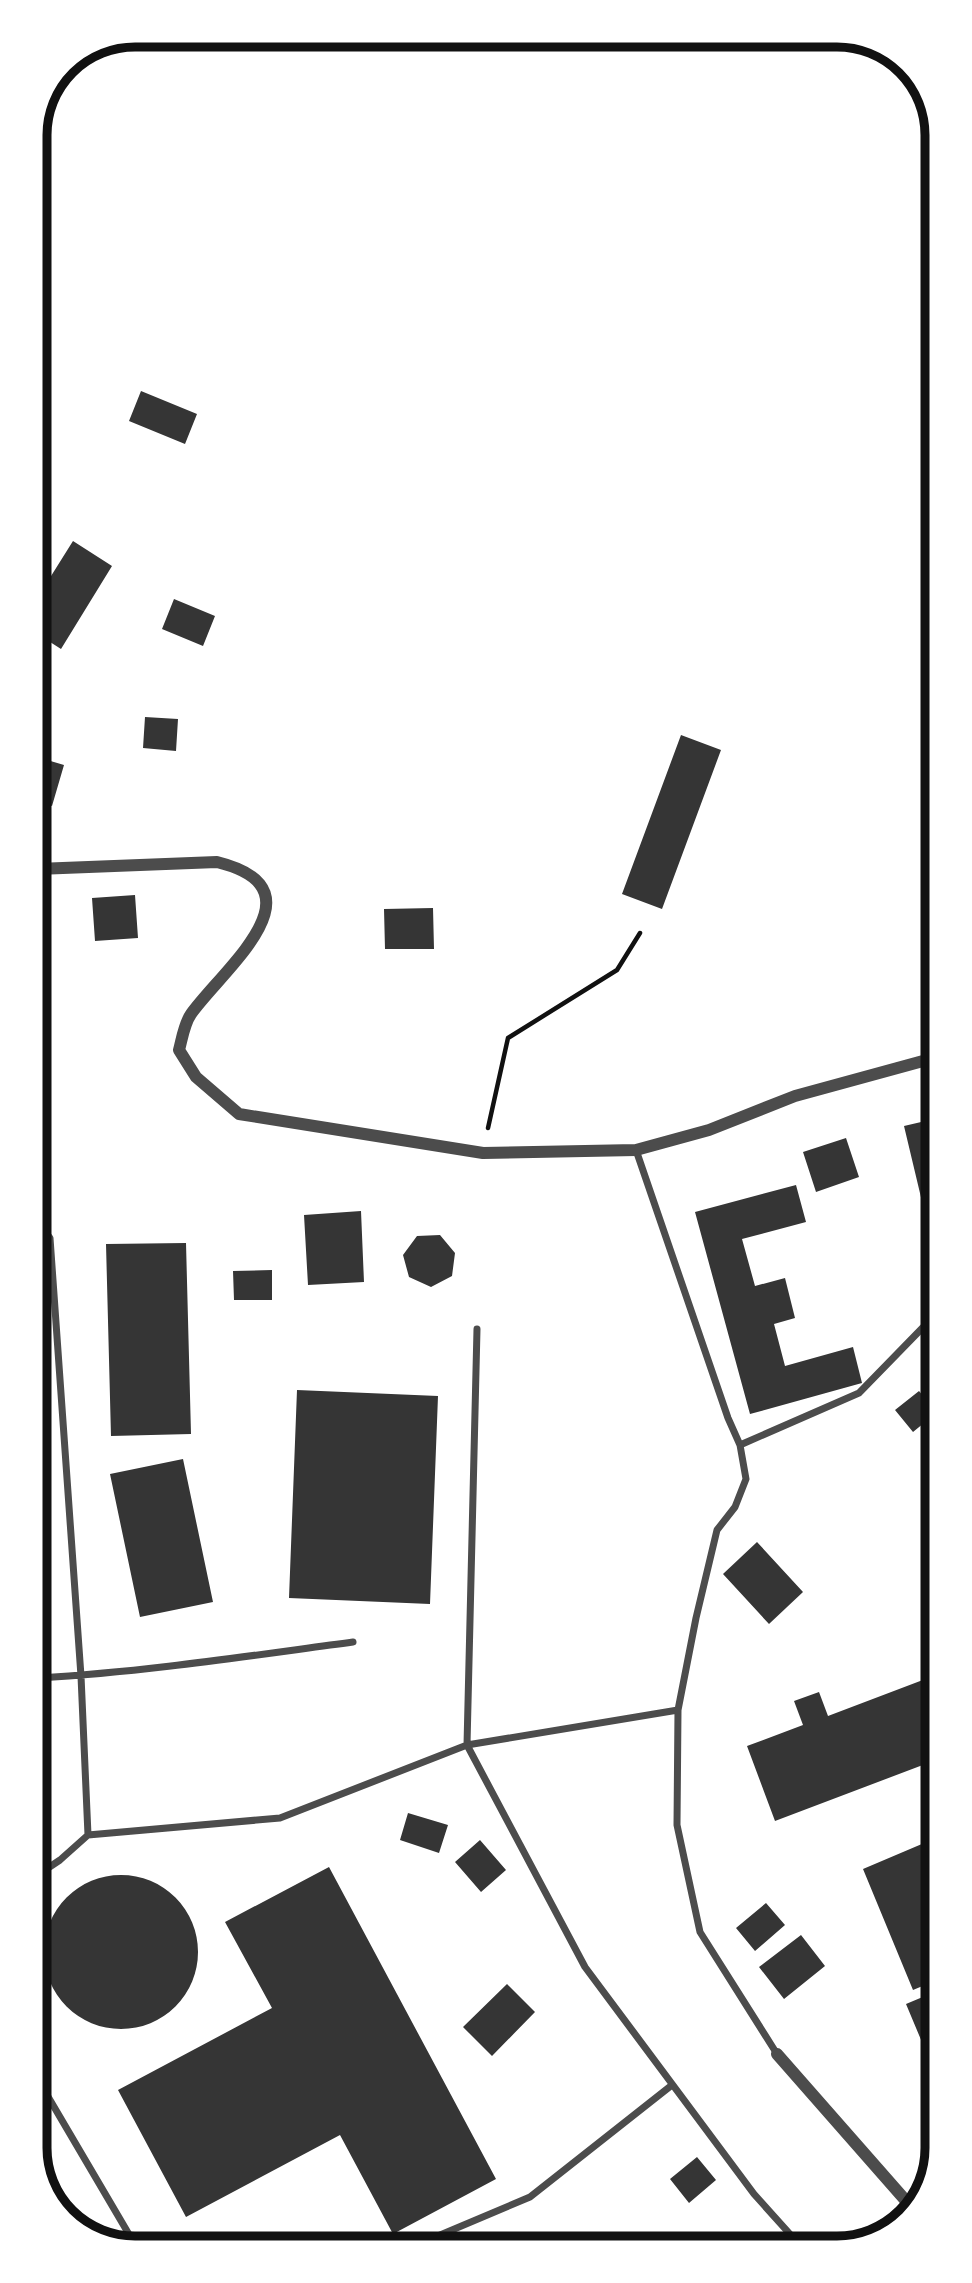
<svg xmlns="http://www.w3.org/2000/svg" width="972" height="2283" font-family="'Sofia Sans Condensed',sans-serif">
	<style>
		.building { fill: #353535 }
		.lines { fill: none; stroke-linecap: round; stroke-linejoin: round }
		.path { stroke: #111; stroke-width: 4.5 }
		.minor { stroke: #4c4c4c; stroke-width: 7 }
		.tertiary { stroke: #4c4c4c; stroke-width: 12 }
		.rim { fill: none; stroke: #111; stroke-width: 9 }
	</style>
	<rect width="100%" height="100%" fill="#fff"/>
	<!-- building -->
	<path class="building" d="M141 391 197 414 185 444 129 421Z
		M73 541 112 566 61 649 36 633V600Z
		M174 599 215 616 203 646 162 629Z
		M145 717 178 719 176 751 143 748Z
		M681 735 721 750 662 909 622 894Z
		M37 757 64 765 52 806 37 801Z
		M135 895 138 938 95 941 92 898Z
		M433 908 434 949H385L384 909Z
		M934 1119 935 1252H934L904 1126Z
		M846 1138 859 1177 816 1192 803 1152Z
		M796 1185 806 1222 742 1239 755 1286 785 1278 795 1318 774 1324 785 1366 853 1347 862 1383 750 1414 695 1212Z
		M361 1211 364 1282 308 1285 304 1215Z
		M440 1235 455 1253 452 1276 431 1287 409 1277 403 1255 417 1236Z
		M186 1243 191 1434 111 1436 106 1244Z
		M272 1270V1300H234L233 1271Z
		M297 1390 438 1396 430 1604 289 1598Z
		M919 1391 935 1410V1414L913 1432 895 1410Z
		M183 1459 213 1602 140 1617 110 1474Z
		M757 1542 803 1592 769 1624 723 1574Z
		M936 1675V1760L775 1821 747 1746 803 1725 794 1701 819 1692 828 1716Z
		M408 1813 448 1825 439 1853 400 1840Z
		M936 1838 937 1980 913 1990 863 1869Z
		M480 1840 506 1870 481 1892 455 1862Z
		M329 1867 496 2179 393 2234 340 2135 186 2217 118 2090 272 2008 225 1922Z
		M44 1952a77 77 0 1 1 154 0a77 77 0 1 1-154 0Z
		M766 1903 785 1925 755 1951 736 1928Z
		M801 1935 825 1966 784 1999 759 1967Z
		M507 1984 535 2012 492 2056 463 2027Z
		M937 1991V2078L906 2004Z
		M697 2157 716 2180 689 2203 670 2179Z
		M517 2237 520 2245H491Z"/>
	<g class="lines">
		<!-- path -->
		<path class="path" d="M488 1128 508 1038 617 970 640 933"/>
		<!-- minor -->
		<path class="minor" d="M636 1150 728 1418 740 1445 859 1393 935 1315
			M38 1222 50 1238 81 1676 88 1835 280 1818 467 1745 678 1710 696 1618 717 1530 735 1507 746 1479 740 1445
			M477 1329 467 1745 585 1967 754 2194 798 2243
			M39 1678C144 1672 248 1656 353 1642
			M678 1710 677 1825 700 1932 777 2054
			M39 1874 60 1860 88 1835
			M40 2083 137 2248
			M414 2246 530 2197 672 2085"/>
		<!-- tertiary -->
		<path class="tertiary" d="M37 869 217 862C327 889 223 969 191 1014 184 1024 182 1039 179 1050L196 1077 239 1114 483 1153 636 1150 709 1130 795 1096 934 1058
			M777 2054 914 2210"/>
	</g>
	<!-- crop -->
	<path d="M0 0H972V2283H0ZM135 47H837A88 88 0 0 1 925 135V2148A88 88 0 0 1 837 2236H135A88 88 0 0 1 47 2148V135A88 88 0 0 1 135 47Z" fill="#fff" fill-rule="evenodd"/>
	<path class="rim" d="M135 47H837A88 88 0 0 1 925 135V2148A88 88 0 0 1 837 2236H135A88 88 0 0 1 47 2148V135A88 88 0 0 1 135 47Z"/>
</svg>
